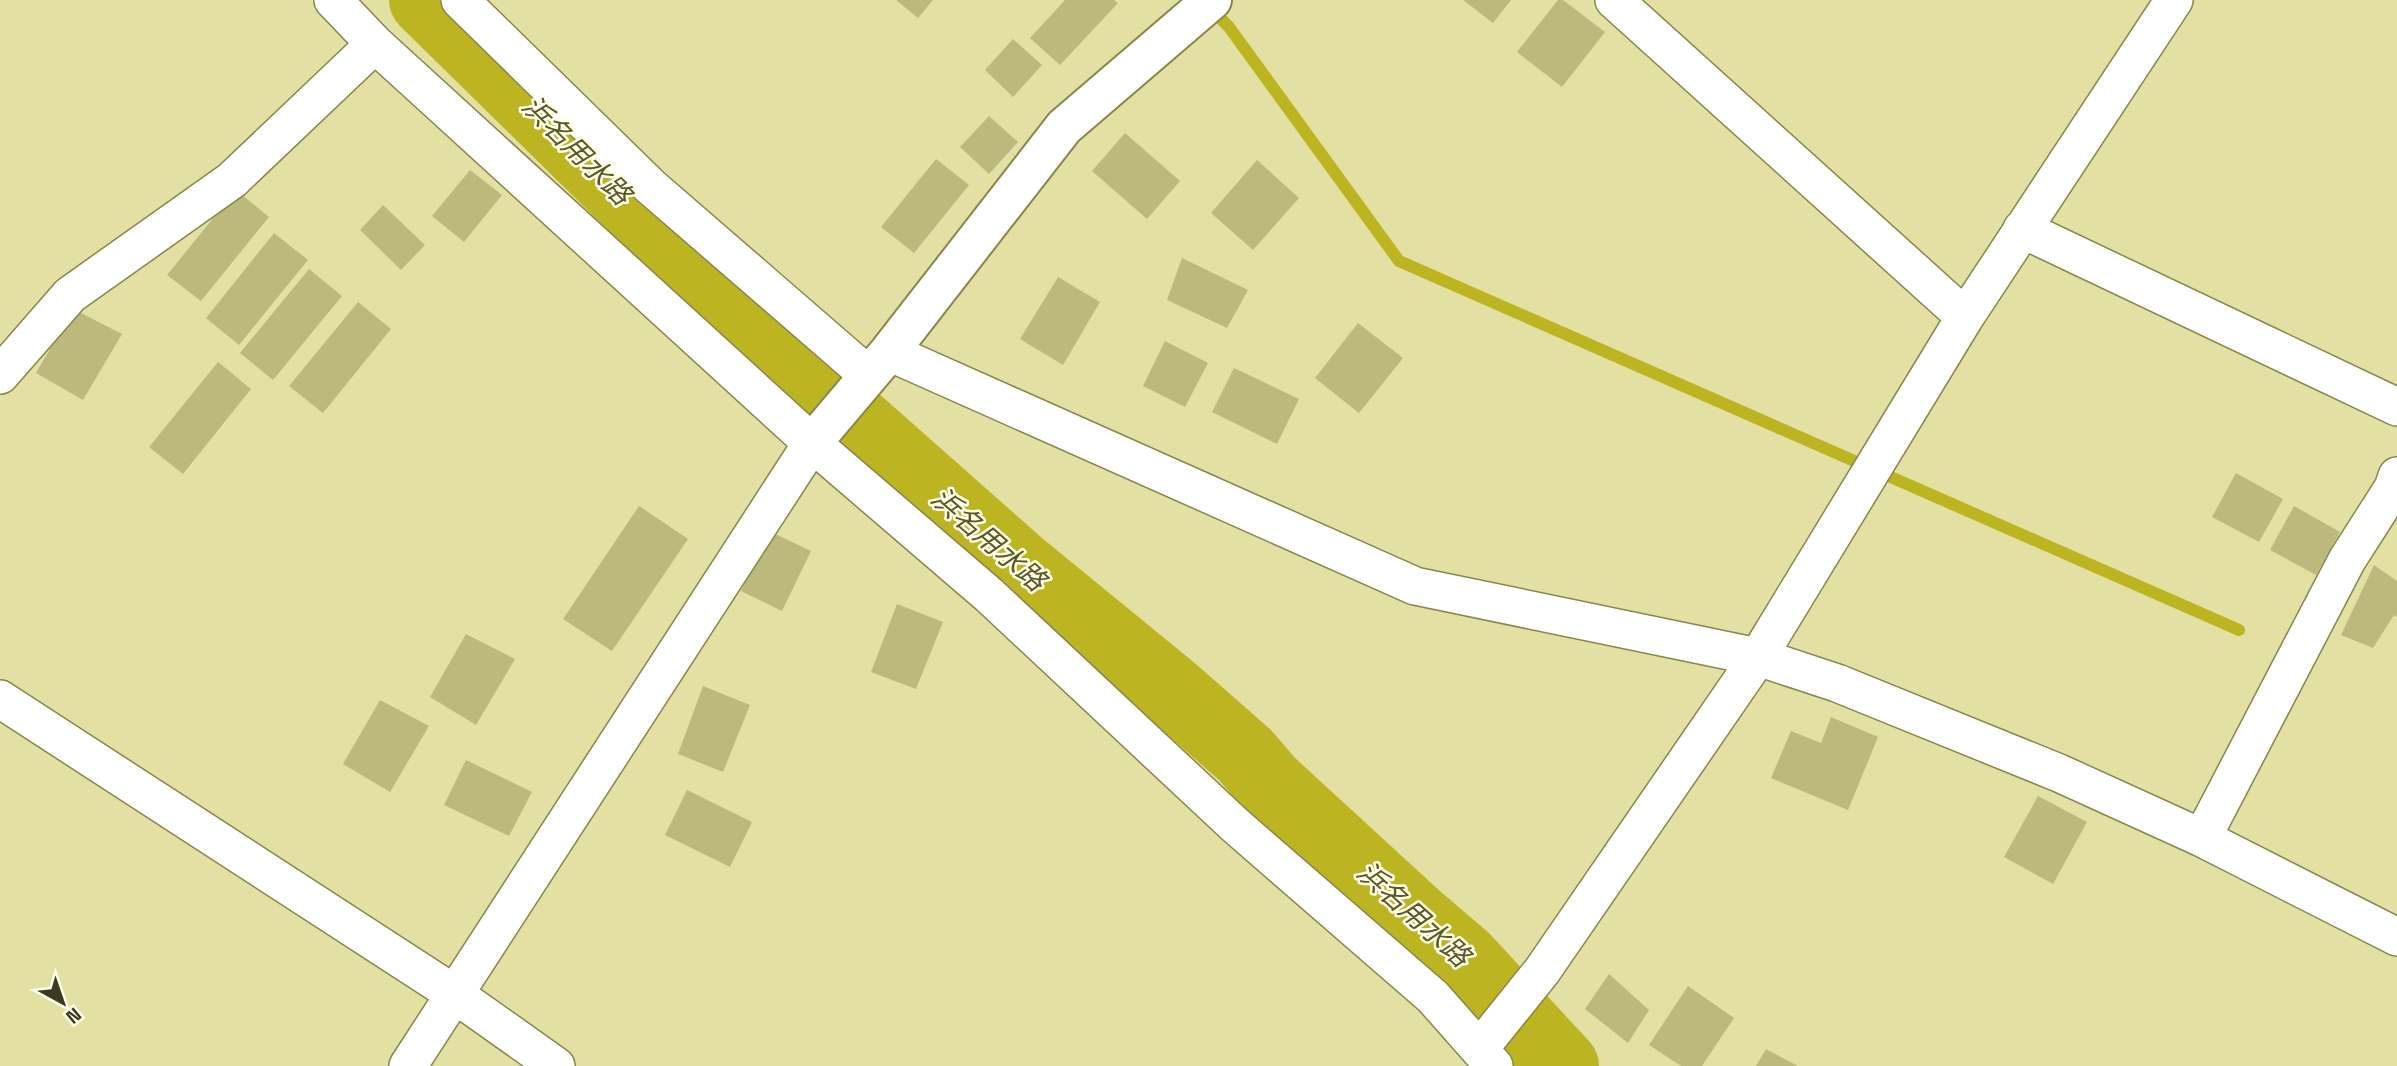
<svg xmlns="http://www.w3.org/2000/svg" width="2397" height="1066" font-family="'Space Grotesk','Noto Sans JP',sans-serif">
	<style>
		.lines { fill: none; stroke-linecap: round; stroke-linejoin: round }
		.stream { stroke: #bdb421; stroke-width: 12 }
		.river { stroke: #bdb421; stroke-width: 72 }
		.building { fill: #bcb97d }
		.street-casing { stroke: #89854b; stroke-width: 40 }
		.secondary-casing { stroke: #89854b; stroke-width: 42 }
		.street { stroke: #fff; stroke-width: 37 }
		.secondary { stroke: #fff; stroke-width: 38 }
		.labels { text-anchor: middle; stroke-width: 5; stroke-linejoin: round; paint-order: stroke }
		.water-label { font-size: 28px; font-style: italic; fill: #5b5824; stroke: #ffffec }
	</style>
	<rect width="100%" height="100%" fill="#e3e0a3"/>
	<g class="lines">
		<!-- stream -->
		<path class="stream" d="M1209 7 1229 27 1399 261 2239 630"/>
		<!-- river -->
		<path class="river" d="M425 0 771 340 800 372 1017 564 1171 690 1245 755 1269 783 1415 917 1463 958 1563 1066"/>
	</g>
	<!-- building -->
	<path class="building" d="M896 0H933L918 18Z
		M1065 0H1114L1118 3 1060 65 1030 38Z
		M1463 0H1511L1493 23Z
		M1558 0H1563L1605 32 1562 87 1517 52Z
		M1013 39 1042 65 1013 97 985 70Z
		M989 116 1018 142 989 174 960 147Z
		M1125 133 1180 181 1147 219 1092 171Z
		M936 159 969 185 914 253 881 227Z
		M1257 160 1299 198 1253 250 1211 213Z
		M470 170 502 195 464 242 432 216Z
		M236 190 269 217 201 301 167 275Z
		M383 205 425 245 401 270 360 230Z
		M274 233 308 260 239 345 206 318Z
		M1182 258 1248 290 1227 328 1167 300Z
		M309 269 342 296 273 380 240 353Z
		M1058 277 1100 302 1063 365 1020 339Z
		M358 302 391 329 323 413 289 386Z
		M73 309 122 334 83 400 36 373Z
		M1358 323 1403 358 1359 413 1315 378Z
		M1165 341 1208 363 1185 407 1143 386Z
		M218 362 251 389 183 474 149 447Z
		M1234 368 1299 399 1277 444 1212 412Z
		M2236 473 2283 499 2259 542 2212 517Z
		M639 506 688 539 612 651 563 619Z
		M2294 506 2340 532 2316 575 2270 550Z
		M769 531 811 551 782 611 741 591Z
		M2374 565 2397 581V617L2394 615 2373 648 2341 635Z
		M897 604 943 622 916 689 871 672Z
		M466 634 515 659 476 725 430 697Z
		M703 686 750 705 723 772 678 754Z
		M380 700 429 726 390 792 343 764Z
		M1831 717 1878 737 1848 810 1771 778 1791 731 1821 743Z
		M466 760 532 792 509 836 444 805Z
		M687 790 752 822 730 867 665 835Z
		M2038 796 2087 822 2053 884 2004 857Z
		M1609 974 1649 1010 1628 1043 1585 1009Z
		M1688 986 1734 1018 1702 1066H1681L1649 1045Z
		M1766 1049 1798 1066H1756Z"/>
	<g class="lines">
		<defs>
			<path id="street" d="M333 0 375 44 812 443 989 595 1235 825 1433 997 1494 1066
				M460 0 650 186 868 375
				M1614 0 1965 317
				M2022 229 2397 407
				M889 352 1415 586 1758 657 1837 683 2059 773 2202 838 2397 937
				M0 375 70 295 232 180 375 44
				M0 699 453 993 556 1066
				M2202 838 2347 560 2393 488 2397 476
				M1480 1048 1542 971 1758 657 1965 317 2174 0
				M408 1066 812 443"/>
			<path id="secondary" d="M812 443 889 352 1064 127 1212 0"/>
		</defs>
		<!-- street casing -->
		<use href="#street" class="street-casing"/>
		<!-- secondary casing -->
		<use href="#secondary" class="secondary-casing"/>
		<!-- street -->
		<use href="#street" class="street"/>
		<!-- secondary -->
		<use href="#secondary" class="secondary"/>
	</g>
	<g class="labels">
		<!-- water labels -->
		<g class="water-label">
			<text transform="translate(577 150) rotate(45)" y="10">浜名用水路</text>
			<text transform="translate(989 539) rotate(41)" y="10">浜名用水路</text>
			<text transform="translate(1414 914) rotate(42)" y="10">浜名用水路</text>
		</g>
	</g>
	<!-- north arrow -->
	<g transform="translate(63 1003) rotate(140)" stroke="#ffffec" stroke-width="5" paint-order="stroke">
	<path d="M0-5L12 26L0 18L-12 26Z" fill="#3b3920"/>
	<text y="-10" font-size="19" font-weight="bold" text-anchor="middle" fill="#3b3920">N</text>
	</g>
</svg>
